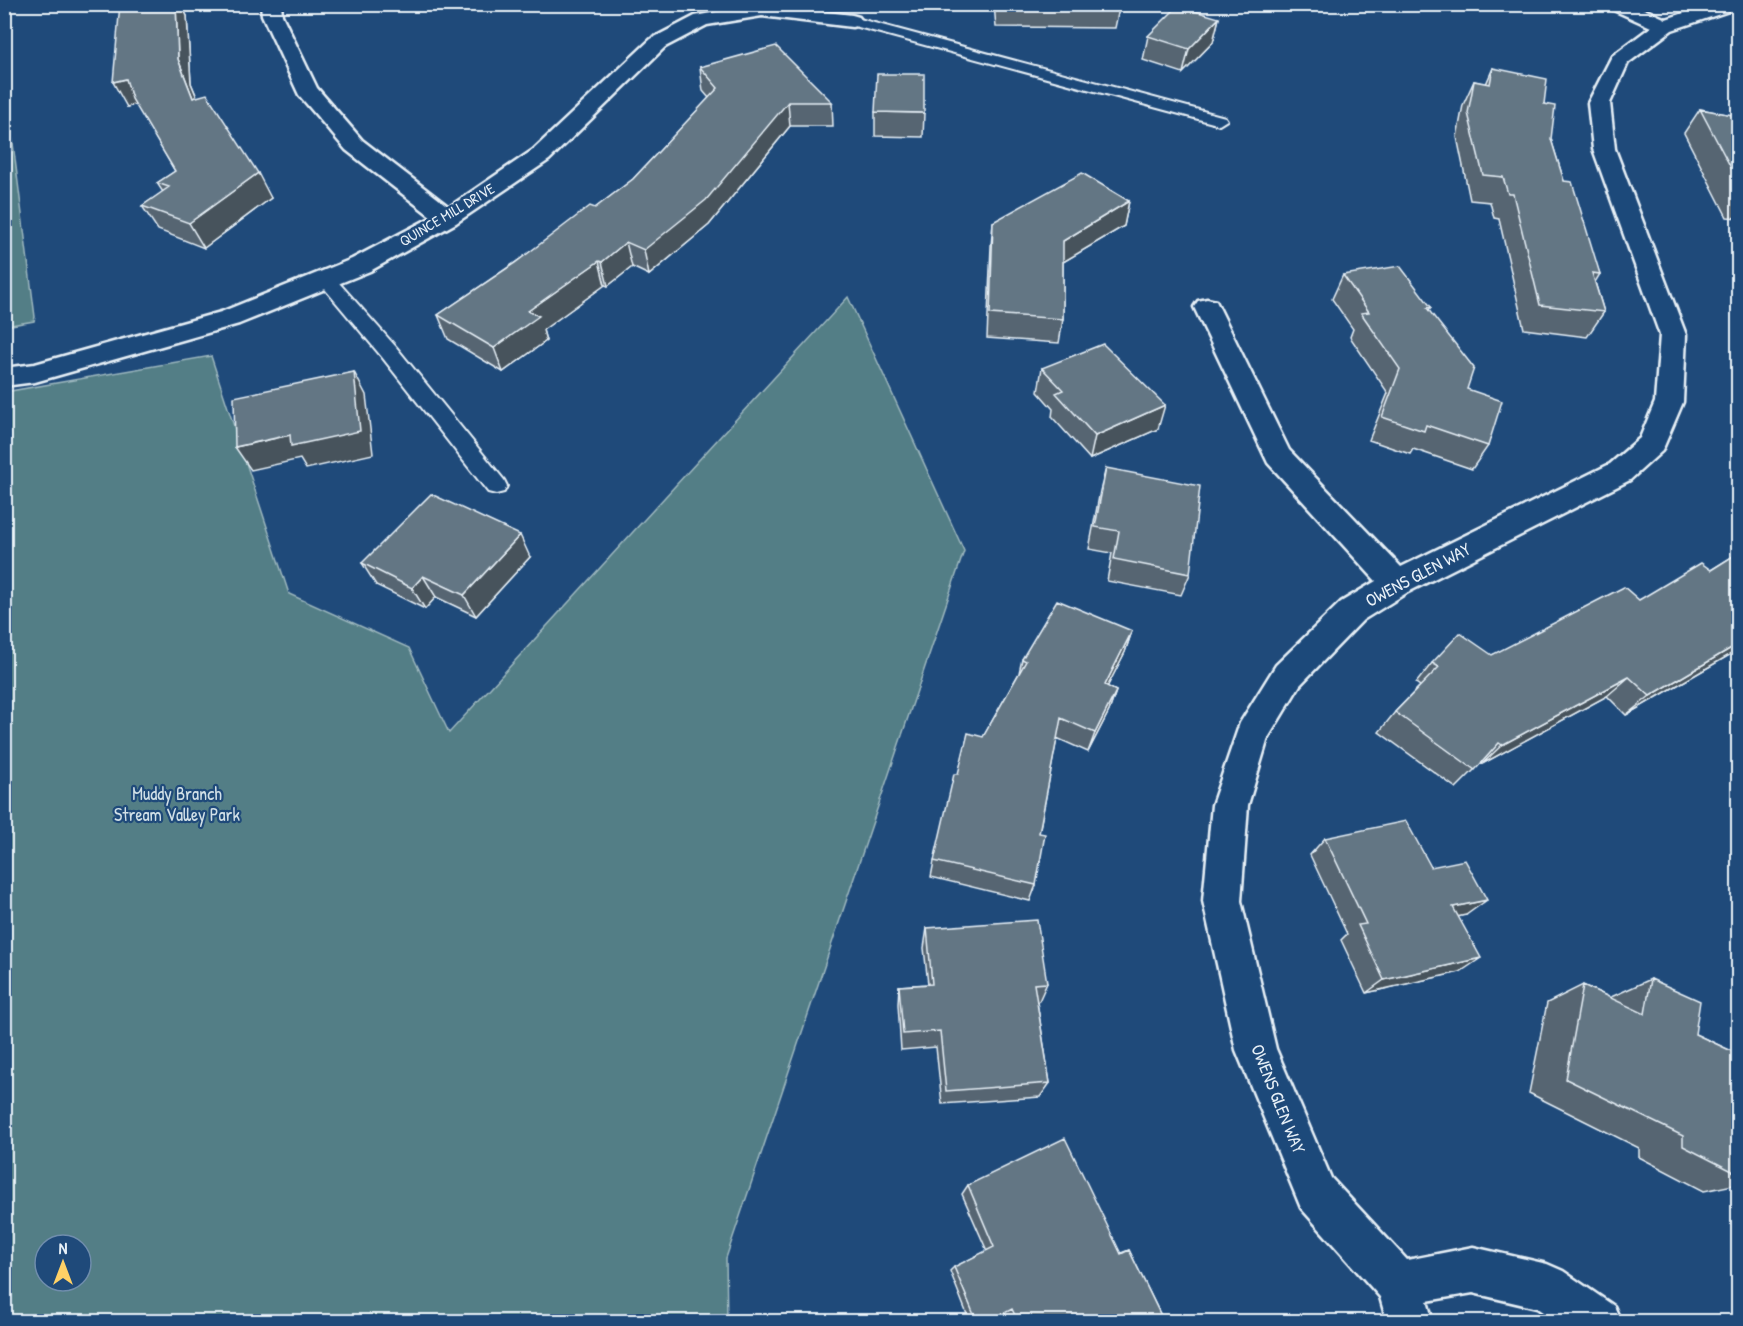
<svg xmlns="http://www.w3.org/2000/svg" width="1743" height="1326" font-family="'Patrick Hand',sans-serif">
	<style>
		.green { fill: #537e86; stroke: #9eb8bf; stroke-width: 1.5; fill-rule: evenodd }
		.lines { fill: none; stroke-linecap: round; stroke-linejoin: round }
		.service-casing { stroke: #e8f1f8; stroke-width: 4 }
		.minor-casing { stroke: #e8f1f8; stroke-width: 5 }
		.service { fill: #1f4a7a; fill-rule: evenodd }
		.minor { fill: #1f4a7a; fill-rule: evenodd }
		.wall { fill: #566572; stroke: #e8f1f8; stroke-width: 1.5 }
		.shaded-wall { fill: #46535c; stroke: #e8f1f8; stroke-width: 1.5 }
		.building { fill: #647684; stroke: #e8f1f8; stroke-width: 1.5 }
		.labels { text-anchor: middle; stroke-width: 4.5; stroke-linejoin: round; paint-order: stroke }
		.far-street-label { font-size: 15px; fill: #e8f1f8; stroke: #1f4a7a }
		.street-label { font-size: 18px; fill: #e8f1f8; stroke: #1f4a7a }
		.park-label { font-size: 18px; fill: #d2e0e7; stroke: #1f4a7a }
	</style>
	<rect width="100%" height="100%" fill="#1f4a7a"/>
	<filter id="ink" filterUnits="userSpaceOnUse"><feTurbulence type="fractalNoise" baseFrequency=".0167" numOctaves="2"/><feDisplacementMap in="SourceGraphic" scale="12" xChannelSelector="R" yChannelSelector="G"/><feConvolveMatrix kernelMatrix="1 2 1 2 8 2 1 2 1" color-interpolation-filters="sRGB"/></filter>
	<g filter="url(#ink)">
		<!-- green -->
		<path class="green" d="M4 72 35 317 34 321 5 326Z
			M848 297 964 551 726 1258 727 1321 5 1322V392L211 356 289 594 409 648 449 733ZM45 1245H81V1281H45Z"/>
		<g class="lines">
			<defs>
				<path id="service" d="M852 17 1225 117 1227 120 1219 125 1213 123 847 24 845 21Z
					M326 273 332 275 396 347 504 480 507 486 504 492 496 494 488 492 382 357 320 283 317 279 320 275Z"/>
				<path id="minor" d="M261 4H281L282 15 317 88 362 140 449 207 533 150 651 39 695 16 760 4 852 15 859 17 862 21 859 25 852 27 762 16 707 25 665 47 549 160 456 223 370 271 239 324 35 382 4 386V368L35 364 221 312 352 259 432 217 346 150 299 95 262 15Z
					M1607 4H1633L1666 19 1711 4H1738V8L1672 30 1628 63 1610 103 1615 149 1686 335 1683 402 1662 451 1630 480 1408 592 1363 620 1300 685 1268 738 1248 805 1241 901 1276 1049 1331 1178 1407 1260 1473 1247 1547 1264 1563 1271 1614 1306 1621 1322H1557L1537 1308 1473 1293 1427 1301 1433 1322H1387L1380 1297 1301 1208 1236 1050 1203 901 1212 805 1240 723 1276 665 1341 602 1376 581 1268 463 1194 307 1198 301 1207 299 1216 301 1289 450 1401 567 1610 464 1640 438 1655 402 1660 335 1593 149 1588 103 1612 56 1651 27 1609 8Z"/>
			</defs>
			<!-- service casing -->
			<use href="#service" class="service-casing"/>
			<!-- minor casing -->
			<use href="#minor" class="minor-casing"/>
			<!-- service -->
			<use href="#service" class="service"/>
			<!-- minor -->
			<use href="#minor" class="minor"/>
		</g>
		<!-- wall -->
		<path class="wall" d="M120 4H181L187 16 191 83 197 97 271 198 204 248 158 230 142 206 163 192 157 183 175 171 136 104 127 107Z
			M994 4H1120L1115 28 996 27Z
			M1219 18 1213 42 1183 73 1143 60 1148 36Z
			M700 67 832 102 833 126H790L709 225 649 275 632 267 608 286 605 285 543 330 546 341 503 372 448 339 438 315 595 208 633 179 709 98 703 91Z
			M1493 68 1544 104 1551 139 1564 181 1600 274 1595 282 1604 312 1587 337 1524 329 1499 219 1494 218 1490 202 1470 200 1457 137 1463 105 1474 81 1486 84Z
			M1700 109 1738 116V218L1727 217 1684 133Z
			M875 112 924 113 923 137 875 136Z
			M1129 201 1124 226 1063 262V319L1059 343 987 338 991 246 993 222Z
			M1343 275 1431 307 1429 310 1467 389 1488 446 1472 469 1413 449 1410 454 1369 440 1388 393 1350 337 1353 329 1332 299Z
			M1042 368 1158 429 1090 459 1052 417 1053 409 1038 392Z
			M1106 468 1190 574 1181 595 1107 581 1112 553 1089 549 1100 491Z
			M1738 553V650L1626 715 1607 696 1482 764 1481 763 1456 788 1379 732 1395 712 1420 686 1416 683 1432 663 1492 655 1639 600 1711 570Z
			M530 557 476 616 436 597 425 609 376 585 362 563Z
			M1132 631 1125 652 1107 687 1116 691 1109 711 1088 752 1057 738 1039 833 1036 885 1030 901 931 877 934 861 958 774 983 737 1019 673 1022 659Z
			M1325 838 1431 867 1466 915 1458 916 1460 972 1366 993 1341 940 1347 934 1310 855Z
			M927 928 1047 983 1039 1001 1037 1002 1050 1083 1040 1097 942 1104 936 1047 901 1050 898 1004 899 986 928 984 924 948Z
			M1651 979 1695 1034 1738 1054V1184L1704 1191 1639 1157V1148L1529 1093 1547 1003 1583 985 1611 998V997Z
			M968 1185 1121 1253 1129 1250 1164 1322H1009L1005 1313 988 1322H970L950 1271 954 1267 987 1251 962 1194Z"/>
		<!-- shaded-wall -->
		<path class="shaded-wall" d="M176 4H181L187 16 191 83 207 122 193 98 178 59Z
			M1219 18 1213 42 1183 73 1189 49Z
			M126 79 140 103 127 107 113 82Z
			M788 102 790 126 709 225 649 275 644 250Z
			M258 173 271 198 204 248 189 223Z
			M1129 201 1124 226 1058 265 1063 241Z
			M626 242 632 267 608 286 602 262Z
			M599 261 605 285 543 330 546 341 503 372 494 348 528 311Z
			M354 372 366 395 373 454 306 469 300 459 251 470 235 447 290 435Z
			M1165 405 1158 429 1090 459 1095 436Z
			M520 535 530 557 476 616 464 595Z
			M423 576 436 597 425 609 412 588Z
			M1132 631 1125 652 1098 705 1105 685Z
			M1738 644V650L1626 715 1650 696Z
			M1629 677 1607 696 1482 764 1502 745Z
			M1116 691 1109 711 1088 752 1095 733Z
			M1487 900 1466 915 1433 922 1453 907Z
			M1481 958 1460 972 1366 993 1384 980Z"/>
		<!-- building -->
		<path class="building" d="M120 4H176L178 59 193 98 207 94 258 173 189 223 142 206 169 187 157 183 175 171 132 99 126 79 113 82Z
			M1178 6 1219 18 1189 49 1148 36Z
			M776 46 832 102H788L706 200 644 250 626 242 602 262 599 261 528 311 539 316 494 348 438 315 515 263 590 206 595 208 633 179 718 88 700 67Z
			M1493 68 1547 79 1544 104 1555 106 1551 139 1564 181 1572 182 1600 274 1592 273 1604 312 1540 305 1513 194H1508L1503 177 1483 175 1468 113 1474 81 1490 84Z
			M877 74H924V113L875 112Z
			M1700 109 1738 116V181Z
			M1082 173 1129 201 1063 241V319L990 314 993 222Z
			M1400 266 1431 307 1427 308 1474 368 1467 389 1502 401 1488 446 1426 425 1424 431 1382 417 1400 369 1361 313 1369 312 1343 275Z
			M1103 344 1165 405 1095 436 1056 393 1063 390 1042 368Z
			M354 372 360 431 291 446 290 435 235 447 234 397Z
			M1106 468 1200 486 1190 574 1114 559 1119 531 1095 527Z
			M431 494 520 535 464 595 423 576 412 588 362 563Z
			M1738 553V644L1650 696 1629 677 1502 745 1499 743 1475 770 1395 712 1439 667 1432 663 1460 633 1492 655 1624 587 1639 600 1701 563 1711 570Z
			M1057 600 1132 631 1105 685 1116 691 1095 733 1061 718 1039 833 1045 834 1036 885 934 861 954 774H958L968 733 983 737 1026 661 1022 659Z
			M1406 821 1431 867 1465 860 1487 900 1453 907 1481 958 1384 980 1358 925 1366 924 1325 838Z
			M1037 920 1047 983 1034 984 1050 1083 946 1091 940 1031 903 1034 899 986 932 984 927 928Z
			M1651 979 1700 1001 1695 1034 1738 1054V1174L1683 1146V1136L1566 1079 1583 985 1645 1014Z
			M1065 1138 1121 1254 1129 1250 1164 1322H1018L1012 1309 988 1322H977L954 1267 994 1247 968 1185Z"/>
	</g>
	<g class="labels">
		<!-- far-street labels -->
		<g class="far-street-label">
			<text transform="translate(447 215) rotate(-31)" y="5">QUINCE MILL DRIVE</text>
		</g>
		<!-- street labels -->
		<g class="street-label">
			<text transform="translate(1418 575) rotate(-28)" y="6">OWENS GLEN WAY</text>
			<text transform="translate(1278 1099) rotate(68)" y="6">OWENS GLEN WAY</text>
		</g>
		<!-- park labels -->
		<g class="park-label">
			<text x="177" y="800">Muddy Branch<tspan x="177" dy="21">Stream Valley Park</tspan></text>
		</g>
	</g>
	<!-- margin -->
	<rect width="1743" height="1326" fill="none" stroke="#1f4a7a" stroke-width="24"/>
	<rect x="12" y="12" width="1719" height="1302" fill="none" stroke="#e8f1f8" stroke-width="2" filter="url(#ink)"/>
	<!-- north arrow -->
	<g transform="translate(63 1263)"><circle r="28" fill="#1f4a7a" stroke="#6f8dac" stroke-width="1.5"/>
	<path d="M0-4.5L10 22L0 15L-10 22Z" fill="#ffd166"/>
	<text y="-9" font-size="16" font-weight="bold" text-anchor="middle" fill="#e8f1f8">N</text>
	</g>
</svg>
